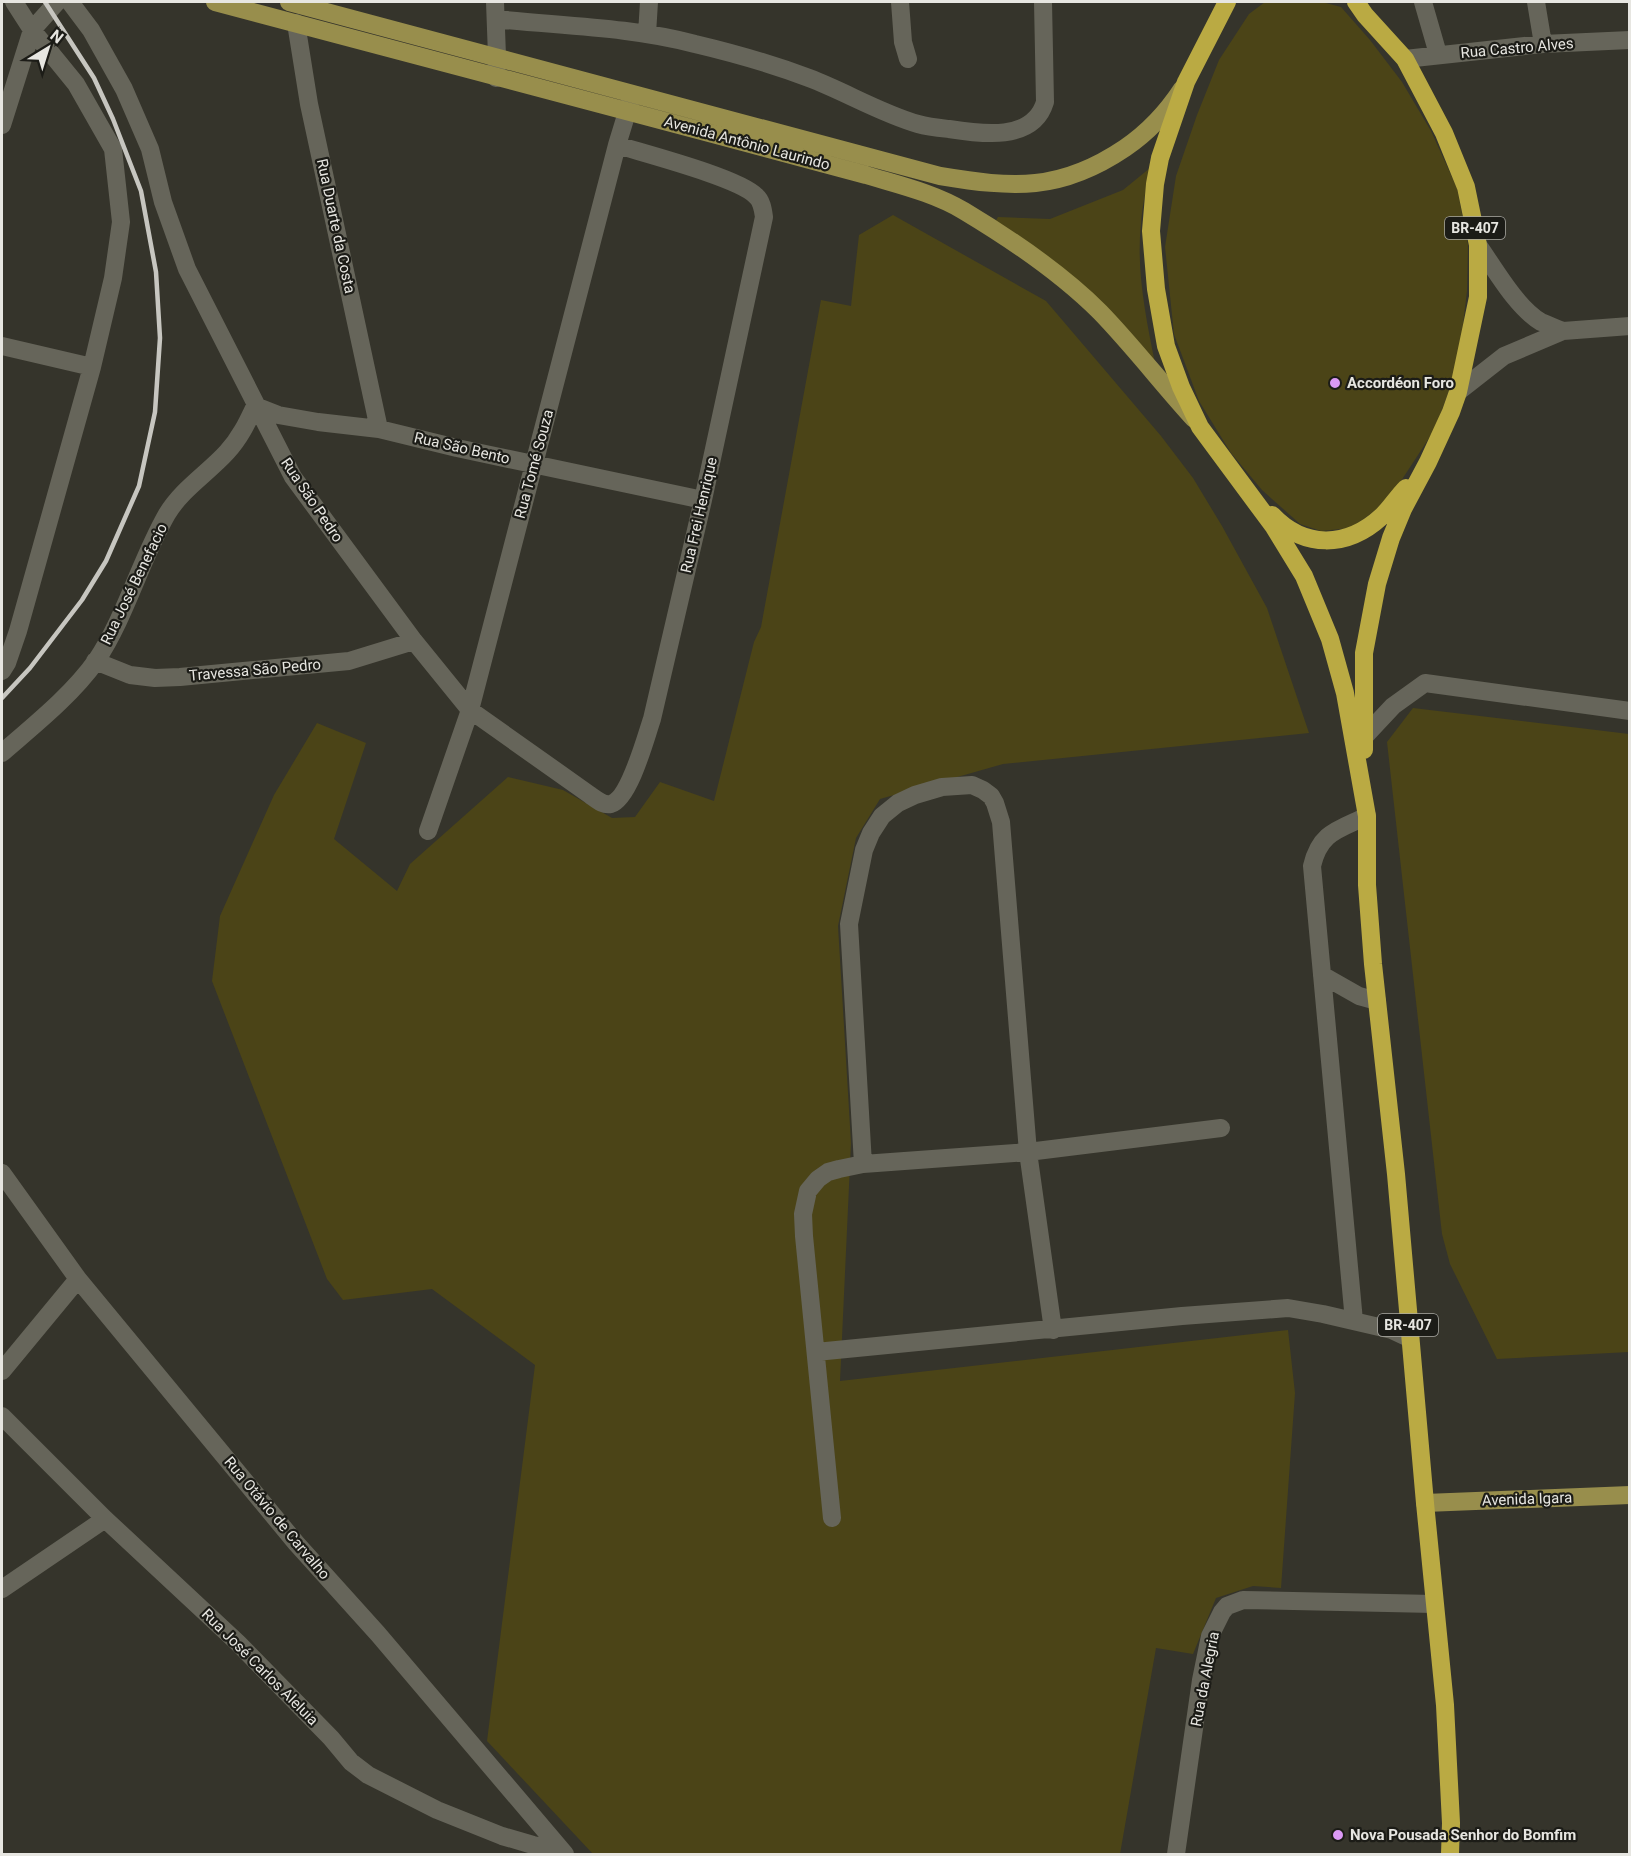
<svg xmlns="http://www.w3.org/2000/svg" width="1631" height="1856" font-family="Roboto,sans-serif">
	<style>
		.green { fill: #4b4417 }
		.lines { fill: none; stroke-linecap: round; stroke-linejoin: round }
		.minor { stroke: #66655a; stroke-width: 18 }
		.major { stroke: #988e4c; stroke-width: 18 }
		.highway { stroke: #baaa43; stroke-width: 18 }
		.rail { stroke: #c7c6c0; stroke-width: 4.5 }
		.poi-dot { fill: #db99f5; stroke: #1c1c17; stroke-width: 2 }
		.labels { text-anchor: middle; stroke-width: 4.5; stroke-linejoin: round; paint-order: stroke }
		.shield { fill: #1c1c17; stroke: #aaa9a4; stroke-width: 1.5 }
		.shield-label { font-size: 14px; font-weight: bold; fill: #e7e6e1 }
		.street-label { font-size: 15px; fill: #e7e6e1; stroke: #1c1c17 }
		.poi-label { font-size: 15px; font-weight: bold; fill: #e7e6e1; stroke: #1c1c17; text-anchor: start }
	</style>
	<rect width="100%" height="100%" fill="#35342b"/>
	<!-- green -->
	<path class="green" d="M1265 2H1322L1341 7 1370 40 1402 82 1431 131 1457 188 1468 245 1467 291 1458 366 1435 429 1399 484 1376 510 1351 528 1321 531 1300 524 1262 490 1231 453 1199 401 1174 334 1165 247 1176 176 1197 115 1219 60 1249 14Z
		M1150 168C1147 187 1142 205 1141 224 1136 270 1146 318 1155 363L994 224 998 217 1050 219 1123 190Z
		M893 215 1046 301 1161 436 1193 478 1222 526 1267 608 1309 733 1003 764 880 799 856 838 838 926 851 1143 840 1381 1288 1330 1295 1393 1281 1588 1253 1586 1216 1598 1193 1654 1156 1648 1120 1854H593L487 1741 535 1365 432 1289 343 1300 327 1279 212 981 220 916 274 795 317 723 366 743 334 839 397 891 410 864 508 777 563 790 612 818 635 817 660 782 714 801 754 642 761 627 821 300 851 306 859 235Z
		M1413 708 1629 734V1352L1497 1359 1450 1264 1442 1234 1387 742Z"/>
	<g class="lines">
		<!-- minor -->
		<path class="minor" d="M70 2 91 30 124 89 150 149 163 202 187 269 293 477 414 641 470 710 590 795C596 799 603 806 611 804 630 798 646 736 652 719L703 500 764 217C763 210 762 201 756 196 739 178 646 154 617 145
			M495 2 497 56 496 78
			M900 2 903 42 908 59
			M1423 2 1438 54
			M1536 2 1543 44
			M496 19C562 26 631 27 695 44 733 53 772 64 809 78 846 92 880 113 918 124 928 127 939 128 949 129 981 134 1033 142 1045 102L1043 2
			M296 23 309 104 379 429
			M647 34 649 2
			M1405 59 1543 44 1630 40
			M2 125 32 30 57 2
			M1478 245C1495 269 1516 307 1541 322 1548 325 1556 328 1563 331
			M2 346 92 367
			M1458 392 1504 356 1563 331 1630 326
			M95 661 130 675 155 678 180 677 349 661 414 641
			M2 671 7 663 18 631 92 367 113 278 121 222 113 149 76 84 32 30 14 2
			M1364 737 1393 706 1425 683 1630 711
			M2 753C33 726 72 695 96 661 126 616 140 561 167 514 182 489 208 473 227 452 240 438 247 423 255 406L278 415 318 422 379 429 457 448 703 500
			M428 831 470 710 617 145 632 96
			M1322 975 1359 996 1377 1001
			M863 1164 849 924 864 850 871 833 882 816 898 803 915 795 942 787 972 785 983 790 991 796 995 803 1001 822 1028 1152 1053 1330
			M2 1173 78 1279 296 1543 378 1634 565 1854
			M1354 1321 1312 866C1320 832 1338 830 1367 816
			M816 1352 1182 1316 1288 1308 1323 1314 1392 1330 1409 1338
			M2 1371 78 1279
			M2 1416 105 1519 238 1643 331 1738 351 1762 368 1775 437 1810 502 1836 533 1845 561 1850
			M832 1518 804 1236 803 1214 808 1191 818 1179 828 1172 839 1169 863 1164 1028 1152 1221 1128
			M2 1589 105 1519
			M1176 1854 1201 1680 1210 1636 1222 1612 1227 1606 1243 1600 1434 1604"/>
		<!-- major -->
		<path class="major" d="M215 2C381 47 547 91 713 134 764 148 815 161 866 175 899 185 934 193 964 211 1009 238 1063 275 1100 312 1133 346 1162 384 1194 419
			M289 2 940 176C1013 188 1060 192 1125 148 1147 133 1167 112 1182 89
			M1425 1503 1630 1495"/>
		<!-- highway -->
		<path class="highway" d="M1227 2 1186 82 1160 158 1155 184 1151 231 1156 289 1166 346 1181 387 1200 427 1274 527 1304 576 1330 639 1345 693 1367 816V885L1373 964 1396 1174 1425 1503 1445 1705 1451 1823 1450 1854
			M1356 2 1365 15 1405 59 1444 133 1466 187 1478 245V297L1458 392 1451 412 1428 462 1403 509 1391 538 1377 584 1364 653V750
			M1272 515C1304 549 1347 548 1381 517 1390 509 1397 497 1406 488"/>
		<!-- rail -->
		<path class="rail" d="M2 698 30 668 82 600 106 561 139 486 155 412 160 338 156 272 141 191 113 119 94 78 45 2"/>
	</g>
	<!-- markers -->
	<g class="poi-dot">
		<circle cx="1335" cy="383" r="6"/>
		<circle cx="1338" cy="1835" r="6"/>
	</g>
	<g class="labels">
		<!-- shield labels -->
		<g class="shield">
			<rect x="1445" y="217" width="60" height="22" rx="4.5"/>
			<rect x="1378" y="1314" width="60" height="22" rx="4.5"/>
		</g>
		<g class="shield-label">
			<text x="1475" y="233">BR-407</text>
			<text x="1408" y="1330">BR-407</text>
		</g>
		<!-- street labels -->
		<g class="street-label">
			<text transform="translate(1517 48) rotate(-5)" y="5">Rua Castro Alves</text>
			<text transform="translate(747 143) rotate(15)" y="5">Avenida Antônio Laurindo</text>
			<text transform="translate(336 226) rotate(78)" y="5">Rua Duarte da Costa</text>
			<text transform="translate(462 448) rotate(13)" y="5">Rua São Bento</text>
			<text transform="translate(534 464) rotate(-75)" y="5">Rua Tomé Souza</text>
			<text transform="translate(312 500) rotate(56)" y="5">Rua São Pedro</text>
			<text transform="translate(699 515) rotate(-77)" y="5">Rua Frei Henrique</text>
			<text transform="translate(134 584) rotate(-64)" y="5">Rua José Benefacio</text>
			<text transform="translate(255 670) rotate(-5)" y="5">Travessa São Pedro</text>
			<text transform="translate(1527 1499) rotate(-2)" y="5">Avenida Igara</text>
			<text transform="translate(277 1518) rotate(50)" y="5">Rua Otávio de Carvalho</text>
			<text transform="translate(260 1667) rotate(45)" y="5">Rua José Carlos Aleluia</text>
			<text transform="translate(1205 1679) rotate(-79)" y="5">Rua da Alegria</text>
		</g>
		<!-- poi labels -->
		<g class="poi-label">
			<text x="1347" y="388">Accordéon Foro</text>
			<text x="1350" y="1840">Nova Pousada Senhor do Bomfim</text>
		</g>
	</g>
	<!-- border -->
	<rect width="1631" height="1856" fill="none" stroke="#e7e6e1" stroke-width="6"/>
	<!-- north arrow -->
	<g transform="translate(48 48) rotate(38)" stroke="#1c1c17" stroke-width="4.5" paint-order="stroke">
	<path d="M0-4.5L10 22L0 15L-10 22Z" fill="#e7e6e1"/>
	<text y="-9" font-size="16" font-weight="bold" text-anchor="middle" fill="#e7e6e1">N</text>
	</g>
</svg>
